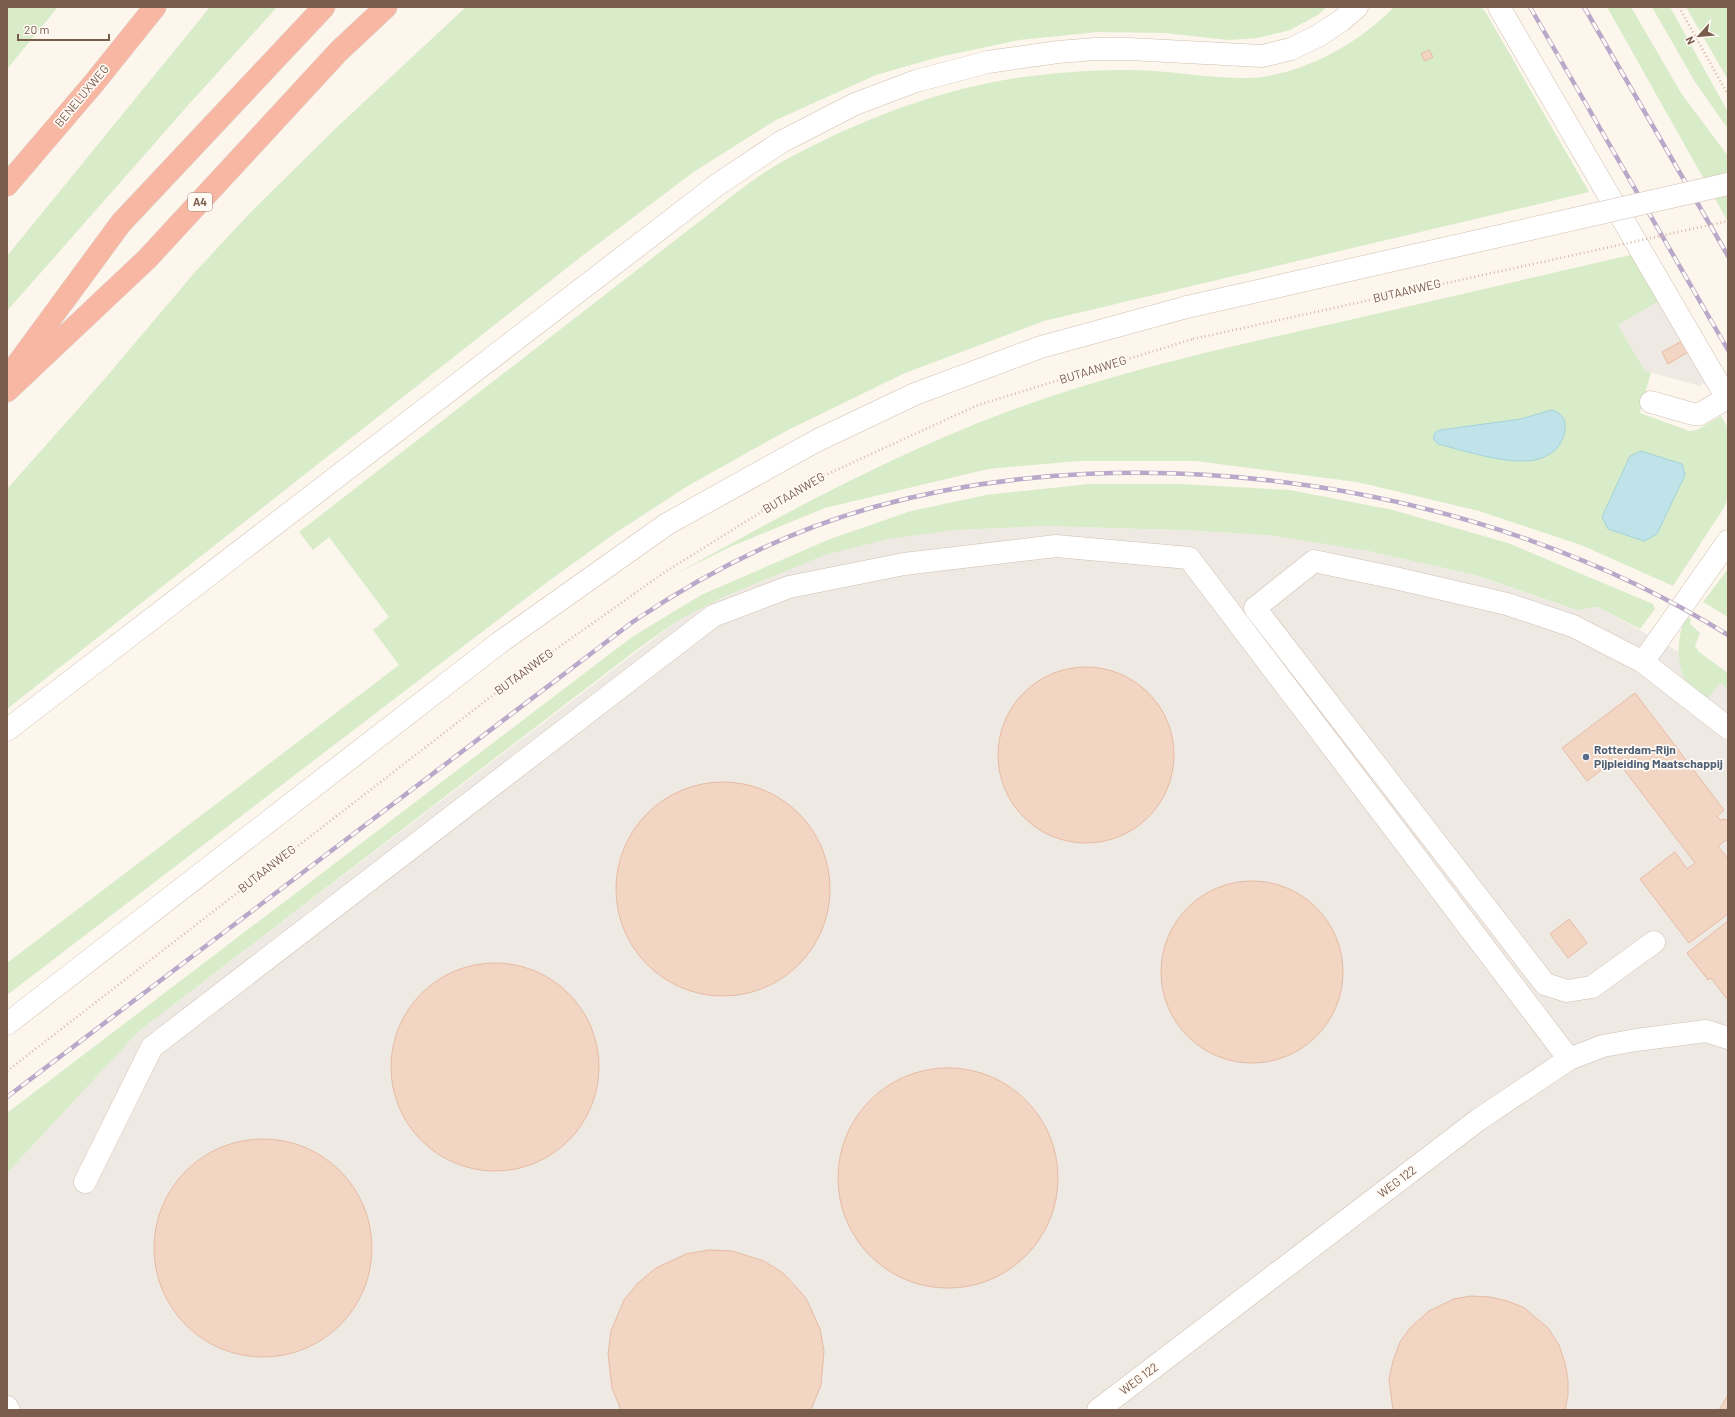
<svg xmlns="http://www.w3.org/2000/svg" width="1735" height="1417" font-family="Barlow,sans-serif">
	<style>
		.industrial { fill: #efe9e4 }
		.green { fill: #d8ecc9 }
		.water { fill: #bfe3e8; stroke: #a5d3da }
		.building { fill: #f3d5c3; stroke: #e6bba3 }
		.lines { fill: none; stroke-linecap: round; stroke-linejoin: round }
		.minor-casing { stroke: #d1beb0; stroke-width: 23 }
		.highway-casing { stroke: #dad1cd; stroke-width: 23 }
		.path { stroke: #d9b8a5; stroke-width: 2.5; stroke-dasharray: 1 3; stroke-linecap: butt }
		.minor { stroke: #fff; stroke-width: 22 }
		.highway { stroke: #f7b7a3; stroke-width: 22 }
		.rail-casing { stroke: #b9a8c9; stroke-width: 4.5 }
		.rail { stroke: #fffaf3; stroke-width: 3; stroke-dasharray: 9; stroke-linecap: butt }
		.minor-bridge-casing { stroke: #d1beb0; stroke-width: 23; stroke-linecap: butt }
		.path-bridge { stroke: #d9b8a5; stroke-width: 2.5; stroke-dasharray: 1 3; stroke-linecap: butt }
		.minor-bridge { stroke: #fff; stroke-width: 22 }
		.service-dot { fill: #5c6f8a; stroke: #fffaf3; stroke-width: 1.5 }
		.labels { text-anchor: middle; stroke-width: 3.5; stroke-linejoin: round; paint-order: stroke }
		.shield { fill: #fffaf3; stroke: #a28b7f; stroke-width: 1 }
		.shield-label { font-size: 11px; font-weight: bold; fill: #7a5c4d }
		.street-label { font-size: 12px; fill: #7a5c4d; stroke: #fffaf3 }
		.service-label { font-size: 12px; font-weight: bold; fill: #4e5e75; stroke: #fffaf3; text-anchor: start }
	</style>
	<rect width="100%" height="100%" fill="#fdf6ec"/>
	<!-- industrial -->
	<path class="industrial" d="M1659 301 1706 382 1700 386 1645 371 1618 325Z
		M1046 526 1180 530 1268 535 1368 551 1474 575 1577 610 1598 607 1683 654 1728 687V1410H7V1173L139 1031 677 621 721 598 825 555 889 539 955 530Z"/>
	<!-- green -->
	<path class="green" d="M7 7H58L7 69Z
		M210 7H277L191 102 7 311V256Z
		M466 7H1327L1318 15 1290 30 1258 38 1229 40 1164 33 1098 32 1019 40 939 57 876 75 776 120 695 171 582 256 7 709V489L102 382 195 272 251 212 336 128Z
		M1394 7H1480L1485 11 1589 192 1044 321 905 373 786 431 686 487 614 534 546 583 7 995V963L399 665 373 630 389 617 329 537 313 550 299 532 709 214C731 197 754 178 778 164 843 128 915 98 988 83 1032 74 1084 70 1129 70 1167 70 1205 78 1243 78 1298 78 1357 45 1394 7Z
		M1607 7H1631L1681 93 1728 156V222Z
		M1652 7H1670L1728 112V129L1695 82Z
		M1686 7H1728V80Z
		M1635 254 1659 301 1618 325 1645 371 1651 372 1640 413 1689 431 1697 430 1721 416 1728 428V496L1725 506 1673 586 1581 545 1479 511 1357 482 1196 461H1079L988 469 825 508 730 547 676 574C781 515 888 457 1001 414 1110 373 1223 348 1336 323 1436 300 1535 277 1635 254Z
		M1089 484H1181L1290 490 1393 510 1508 543 1653 604 1655 609 1640 629 1598 607 1577 610 1475 575 1368 551 1268 535 1180 530 1046 526 955 530 889 539 825 555 721 598 677 621 639 648 139 1031 7 1173V1113L632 637 701 595 830 539 911 511 986 495Z
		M1728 569V617L1703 602Z
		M1686 617 1691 619 1690 624 1700 633 1695 646 1699 652 1728 673V689L1720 683 1707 699C1701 694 1693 689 1688 683 1675 668 1677 633 1686 617Z"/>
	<!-- water -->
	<path class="water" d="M1551 410C1572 414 1567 439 1554 451 1547 457 1535 461 1526 461 1497 462 1466 451 1438 444L1434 440C1433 434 1435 432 1440 430L1521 419Z
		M1641 451 1682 464 1685 475 1657 534 1644 541 1608 529 1602 517 1630 456Z"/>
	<!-- building -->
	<path class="building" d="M1429 50 1433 57 1425 61 1421 54Z
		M1682 341 1688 352 1668 364 1662 352Z
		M998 755a88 88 0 1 1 176 0a88 88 0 1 1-176 0Z
		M1635 693 1724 810 1717 816 1720 820 1724 819 1728 821V839L1718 846 1728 859V914L1689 943 1640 879 1675 852 1687 869 1695 863 1616 759 1587 781 1562 748Z
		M616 889a107 107 0 1 1 214 0a107 107 0 1 1-214 0Z
		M1161 972a91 91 0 1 1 182 0a91 91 0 1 1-182 0Z
		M1569 919 1587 943 1568 958 1550 934Z
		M1728 921V999H1727L1711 978 1708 980 1687 953Z
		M391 1067a104 104 0 1 1 208 0a104 104 0 1 1-208 0Z
		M838 1178a110 110 0 1 1 220 0a110 110 0 1 1-220 0Z
		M154 1248a109 109 0 1 1 218 0a109 109 0 1 1-218 0Z
		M709 1250 732 1251 764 1261 783 1273 806 1298 820 1329 824 1351 821 1385 811 1410H621L612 1388 608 1354 611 1331 624 1300 638 1283 656 1268 686 1254Z
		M1471 1296 1490 1297 1507 1301 1523 1307 1548 1328 1559 1345 1565 1363 1568 1380V1395L1565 1410H1393L1389 1379 1393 1361 1400 1342 1410 1328 1429 1311 1454 1299Z
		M1728 1395V1410H1719Z"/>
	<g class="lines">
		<defs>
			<path id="minor" d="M1499 7 1728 400
				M1651 402 1693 414H1700L1727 398
				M1643 662 1728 541
				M7 730 717 185 781 142 855 104 916 81 988 62 1058 52 1095 49H1129L1262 56 1291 49 1318 36 1342 20 1357 7
				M1654 942 1592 987 1567 991 1545 984 1255 608 1314 561 1395 578 1507 604 1573 626 1643 662 1728 728
				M7 1024 499 643 667 524 816 441 915 394 1041 347 1187 307
				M85 1182 152 1047 713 616 789 587 904 564 1056 546 1189 558 1569 1059
				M7 1407 9 1410
				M1098 1410 1478 1120 1569 1059 1603 1046 1636 1040 1706 1031 1728 1038"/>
			<path id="highway" d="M7 185 94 83 155 7
				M10 374 121 223 324 7
				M7 391 147 259 339 51 386 7"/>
		</defs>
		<!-- minor casing -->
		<use href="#minor" class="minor-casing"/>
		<!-- highway casing -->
		<use href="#highway" class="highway-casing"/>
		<!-- path -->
		<path class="path" d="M1679 7 1728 95
			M7 1071 515 678 665 572 806 484 978 405 1193 339"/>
		<!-- minor -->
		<use href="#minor" class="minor"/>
		<!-- highway -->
		<use href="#highway" class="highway"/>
		<defs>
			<path id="rail" d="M1530 7 1728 350
				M1584 7 1728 256
				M7 1097 634 621C708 571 788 531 874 507 1147 431 1489 485 1728 635"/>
		</defs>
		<!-- rail casing -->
		<use href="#rail" class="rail-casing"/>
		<!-- rail -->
		<use href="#rail" class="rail"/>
		<defs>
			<path id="minor-bridge" d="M1187 307 1728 184"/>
		</defs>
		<!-- minor-bridge casing -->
		<use href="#minor-bridge" class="minor-bridge-casing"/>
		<!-- path-bridge -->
		<path class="path-bridge" d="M1193 339 1728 221"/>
		<!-- minor-bridge -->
		<use href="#minor-bridge" class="minor-bridge"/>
	</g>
	<!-- markers -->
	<circle class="service-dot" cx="1586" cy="757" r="4"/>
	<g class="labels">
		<!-- shield labels -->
		<rect class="shield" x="188" y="193" width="24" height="18" rx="3"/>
		<g class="shield-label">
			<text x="200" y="206">A4</text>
		</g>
		<!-- street labels -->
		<g class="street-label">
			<text transform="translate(82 96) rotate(-50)" y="4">BENELUXWEG</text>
			<text transform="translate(1407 291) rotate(-13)" y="4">BUTAANWEG</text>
			<text transform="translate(1093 370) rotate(-17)" y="4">BUTAANWEG</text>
			<text transform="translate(794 493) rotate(-30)" y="4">BUTAANWEG</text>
			<text transform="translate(524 672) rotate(-36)" y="4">BUTAANWEG</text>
			<text transform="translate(267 869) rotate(-38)" y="4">BUTAANWEG</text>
			<text transform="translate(1397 1182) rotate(-37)" y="4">WEG 122</text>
			<text transform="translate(1139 1379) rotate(-37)" y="4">WEG 122</text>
		</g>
		<!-- service labels -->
		<g class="service-label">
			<text x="1594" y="754">Rotterdam-Rijn<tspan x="1594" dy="14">Pijpleiding Maatschappij</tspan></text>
		</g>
	</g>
	<!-- border -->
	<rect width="1735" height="1417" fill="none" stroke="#7a5c4d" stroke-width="16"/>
	<!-- north arrow -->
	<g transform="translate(1699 36) rotate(243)" stroke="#fffaf3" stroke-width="3" paint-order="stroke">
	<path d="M0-3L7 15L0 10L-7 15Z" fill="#7a5c4d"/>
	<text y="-6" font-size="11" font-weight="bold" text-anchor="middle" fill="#7a5c4d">N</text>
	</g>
	<!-- scale -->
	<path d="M18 34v6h91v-6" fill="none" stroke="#7a5c4d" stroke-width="2"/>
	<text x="24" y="34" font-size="12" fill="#7a5c4d" stroke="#fffaf3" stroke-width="3" paint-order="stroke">20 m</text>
</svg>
